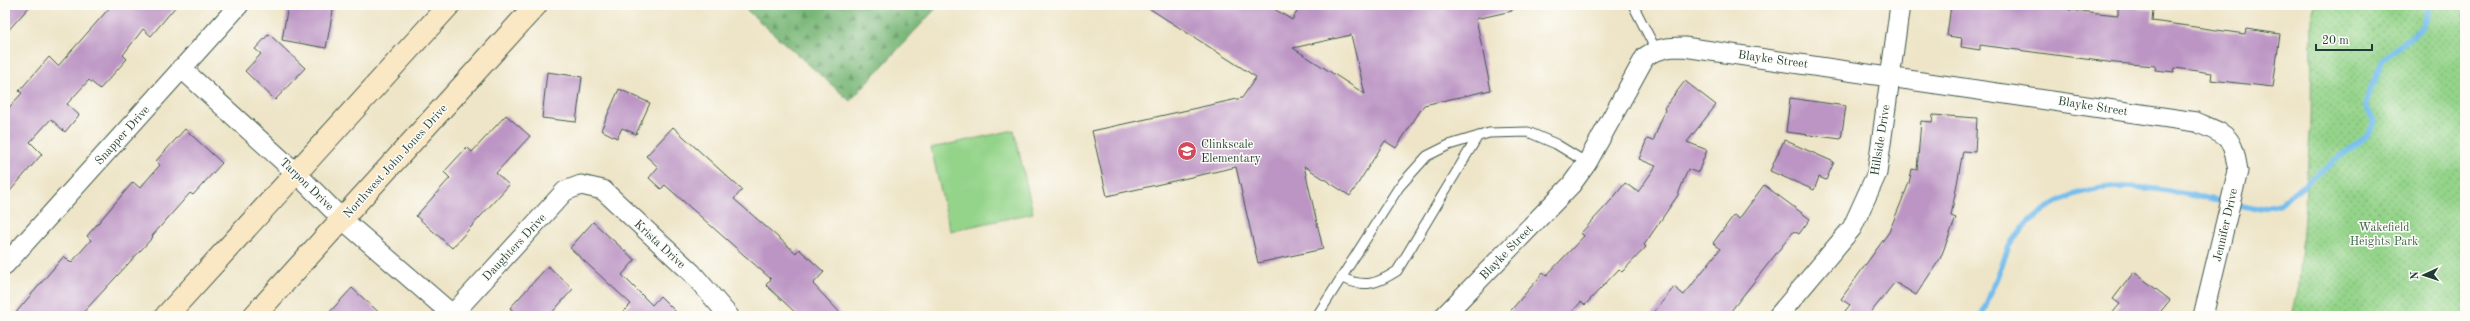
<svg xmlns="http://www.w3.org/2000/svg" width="2470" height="321" font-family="'Old Standard TT',serif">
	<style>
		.green { fill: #94d48a; stroke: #5a885f }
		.forest { fill: url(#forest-firs); stroke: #4b7a55 }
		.park { fill: url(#park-dots); stroke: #5a885f }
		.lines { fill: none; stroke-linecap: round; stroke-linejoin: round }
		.stream { stroke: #74bded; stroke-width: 5.5 }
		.building { fill: #bc95c4; fill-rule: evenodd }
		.lane-casing { stroke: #3e564a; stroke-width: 11 }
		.street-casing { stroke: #3e564a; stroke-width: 21 }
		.secondary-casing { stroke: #3e564a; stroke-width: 24 }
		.lane { stroke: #fff; stroke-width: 9 }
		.street { stroke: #fff; stroke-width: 19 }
		.secondary { stroke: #fae7c3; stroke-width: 22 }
		.labels { text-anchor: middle; stroke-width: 3; stroke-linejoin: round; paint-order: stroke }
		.street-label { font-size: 12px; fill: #1f3d34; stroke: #fdfcf7 }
		.poi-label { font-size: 12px; fill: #1f3d34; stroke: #fdfcf7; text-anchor: start }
		.park-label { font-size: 12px; fill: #3c634a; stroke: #fdfcf7 }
	</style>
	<defs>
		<pattern id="forest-firs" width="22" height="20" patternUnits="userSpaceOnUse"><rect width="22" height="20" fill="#77b676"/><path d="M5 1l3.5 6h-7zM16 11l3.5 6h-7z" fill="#619562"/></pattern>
		<pattern id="park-dots" width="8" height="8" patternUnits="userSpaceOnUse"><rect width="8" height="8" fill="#94d48a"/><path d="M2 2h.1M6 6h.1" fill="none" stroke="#78ad72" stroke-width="1.8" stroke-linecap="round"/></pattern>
	</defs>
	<rect width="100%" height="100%" fill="#fdfcf7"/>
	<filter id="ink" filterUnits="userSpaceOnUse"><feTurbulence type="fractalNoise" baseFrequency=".025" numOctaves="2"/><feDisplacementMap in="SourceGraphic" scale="8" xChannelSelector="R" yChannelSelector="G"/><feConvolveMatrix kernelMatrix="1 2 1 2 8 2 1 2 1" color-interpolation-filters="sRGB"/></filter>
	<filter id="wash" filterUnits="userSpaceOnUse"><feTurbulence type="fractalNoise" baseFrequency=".012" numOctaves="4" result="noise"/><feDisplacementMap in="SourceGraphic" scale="16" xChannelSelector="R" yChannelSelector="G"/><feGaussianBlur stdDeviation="0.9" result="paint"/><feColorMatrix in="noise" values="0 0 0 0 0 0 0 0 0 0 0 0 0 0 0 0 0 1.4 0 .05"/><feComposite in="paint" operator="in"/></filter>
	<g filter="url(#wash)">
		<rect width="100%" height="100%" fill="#eee5c8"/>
		<!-- green -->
		<path class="green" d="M1014 130 1033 213 950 231 931 148Z"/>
		<!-- forest -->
		<path class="forest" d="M741 5H939L850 101Z"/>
		<!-- park -->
		<path class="park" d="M2314 5H2465V316H2292L2299 286 2311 120 2312 21Z"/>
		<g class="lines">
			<!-- stream -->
			<path class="stream" d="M1981 316C1989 298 1996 280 2003 262 2006 255 2008 246 2013 240 2078 156 2171 193 2258 209L2279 204 2367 136 2375 121 2366 106 2371 88 2383 59 2422 28 2430 5"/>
		</g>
		<g id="blocks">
			<!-- building -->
			<path class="building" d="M5 5H31L5 34Z
				M112 5H177L151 36 143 29 123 55 127 59 100 89 89 80 67 104 79 115 65 132 51 119 30 142 42 154 5 197V112L22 93 19 91 49 57 58 66Z
				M288 5H334L326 48 282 40Z
				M1144 5H1268L1292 20 1301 5H1511L1512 11 1476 19 1491 90 1424 105 1396 148 1385 141 1350 196 1304 166 1323 249 1258 263 1236 167 1107 196 1092 131 1242 98 1256 77ZM1351 35 1365 94 1293 48Z
				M1951 5H2048L2069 7V10L2118 15V6L2153 9 2152 21 2245 34 2246 29 2280 34 2273 87 2211 80 2212 73 2175 68 2174 72 2155 70 2156 66 2115 63 1980 45V50L1961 47 1962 38 1947 36Z
				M269 34 305 68 275 100 245 71 261 54 255 49Z
				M547 72 582 77 576 122 542 118Z
				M1685 81 1716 105 1687 142 1707 150 1698 173 1688 169 1678 195 1644 245 1646 247 1622 272 1619 269 1585 305 1581 302 1568 316H1506L1543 273 1546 276 1584 236 1581 233 1614 197 1625 183 1638 192 1656 166 1639 159 1647 139 1653 141 1665 110 1664 108Z
				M619 89 650 103 636 134 622 128 617 138 601 130Z
				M1790 98 1846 106 1841 139 1786 132Z
				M506 115 530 136 496 173 509 185 452 248 416 216 450 178 444 172 467 147 472 152Z
				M1933 115 1977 118 1975 152 1963 151 1951 216 1956 218 1940 259 1916 295 1895 282 1868 316H1841L1850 305 1841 299 1889 232 1909 183 1912 169 1917 170 1921 121 1932 122Z
				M673 127 742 190 734 199 796 253 799 249 824 272 813 284 843 316H799L766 285 771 279 665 185 661 189 649 178 658 167 646 156Z
				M185 129 222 163 193 195 190 193 152 236 153 237 80 316H13L64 256 71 263 91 240 87 236 133 182 140 188 160 165 156 161Z
				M1784 140 1834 162 1826 180 1819 177 1814 190 1770 171Z
				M1764 185 1810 219 1799 234 1794 231 1727 316H1651L1674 287 1684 295 1720 249 1713 243 1734 215 1739 219Z
				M593 222 635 260 622 275 652 305 660 296 680 316H619L631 304 570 248Z
				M548 266 573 289 549 316H519L510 308Z
				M2134 272 2170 300 2157 316H2110L2120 304 2113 299Z
				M352 288 383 316H326Z"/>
		</g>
	</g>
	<g filter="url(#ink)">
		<use href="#blocks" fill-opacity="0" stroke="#3e564a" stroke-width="1"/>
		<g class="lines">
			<defs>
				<path id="lane" d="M1633 5 1656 50
					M1342 278C1365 288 1377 284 1397 271L1478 136
					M1317 316 1399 187 1427 156 1449 145 1489 133 1528 132 1556 144 1587 163"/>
				<path id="street" d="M181 68 296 173 342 219 454 316
					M5 265 239 5
					M451 316 565 191 581 185 603 190 692 273 729 316
					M1444 316 1571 185 1587 163 1645 57C1658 48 1669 47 1684 47L2196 122C2228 136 2232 134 2238 171L2203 316
					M1778 316 1852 228 1877 173 1900 5"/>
				<path id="secondary" d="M166 316 449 5
					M254 316 536 5"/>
			</defs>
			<!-- lane casing -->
			<use href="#lane" class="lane-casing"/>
			<!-- street casing -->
			<use href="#street" class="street-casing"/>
			<!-- secondary casing -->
			<use href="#secondary" class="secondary-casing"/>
			<!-- lane -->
			<use href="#lane" class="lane"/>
			<!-- street -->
			<use href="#street" class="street"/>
			<!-- secondary -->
			<use href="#secondary" class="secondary"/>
		</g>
	</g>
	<!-- icons -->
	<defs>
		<symbol id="school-disc" viewBox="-11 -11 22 22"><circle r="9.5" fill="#d1495b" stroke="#fdfcf7"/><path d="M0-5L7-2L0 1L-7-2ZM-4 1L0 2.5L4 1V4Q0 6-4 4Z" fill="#fff"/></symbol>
	</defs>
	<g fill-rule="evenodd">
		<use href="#school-disc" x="1176" y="140" width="22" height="22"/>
	</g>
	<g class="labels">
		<!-- street labels -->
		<g class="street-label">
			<text transform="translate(1773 59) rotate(8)" y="4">Blayke Street</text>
			<text transform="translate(2093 106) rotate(9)" y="4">Blayke Street</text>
			<text transform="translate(122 135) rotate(-48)" y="4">Snapper Drive</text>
			<text transform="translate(1880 140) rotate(-81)" y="4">Hillside Drive</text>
			<text transform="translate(395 161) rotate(-48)" y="4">Northwest John Jones Drive</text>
			<text transform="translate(307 184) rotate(44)" y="4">Tarpon Drive</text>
			<text transform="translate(2225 225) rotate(-77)" y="4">Jennifer Drive</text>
			<text transform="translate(660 244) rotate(43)" y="4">Krista Drive</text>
			<text transform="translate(514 247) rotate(-47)" y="4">Daughters Drive</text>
			<text transform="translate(1506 252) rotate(-46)" y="4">Blayke Street</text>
		</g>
		<!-- poi labels -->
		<g class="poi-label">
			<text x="1201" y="148">Clinkscale<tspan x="1201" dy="14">Elementary</tspan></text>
		</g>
		<!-- park labels -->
		<g class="park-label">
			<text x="2384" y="231">Wakefield<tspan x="2384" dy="14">Heights Park</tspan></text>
		</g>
	</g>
	<!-- margin -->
	<rect width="2470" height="321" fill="none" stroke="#fdfcf7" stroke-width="20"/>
	<!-- north arrow -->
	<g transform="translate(2424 275) rotate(267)" stroke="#fdfcf7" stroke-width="3" paint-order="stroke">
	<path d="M0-3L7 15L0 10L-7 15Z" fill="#1f3d34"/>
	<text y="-6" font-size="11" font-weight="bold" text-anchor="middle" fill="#1f3d34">N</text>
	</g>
	<!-- scale -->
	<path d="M2316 44v6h56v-6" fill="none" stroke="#1f3d34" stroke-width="2"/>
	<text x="2322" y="44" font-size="12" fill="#1f3d34" stroke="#fdfcf7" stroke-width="3" paint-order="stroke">20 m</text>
</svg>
